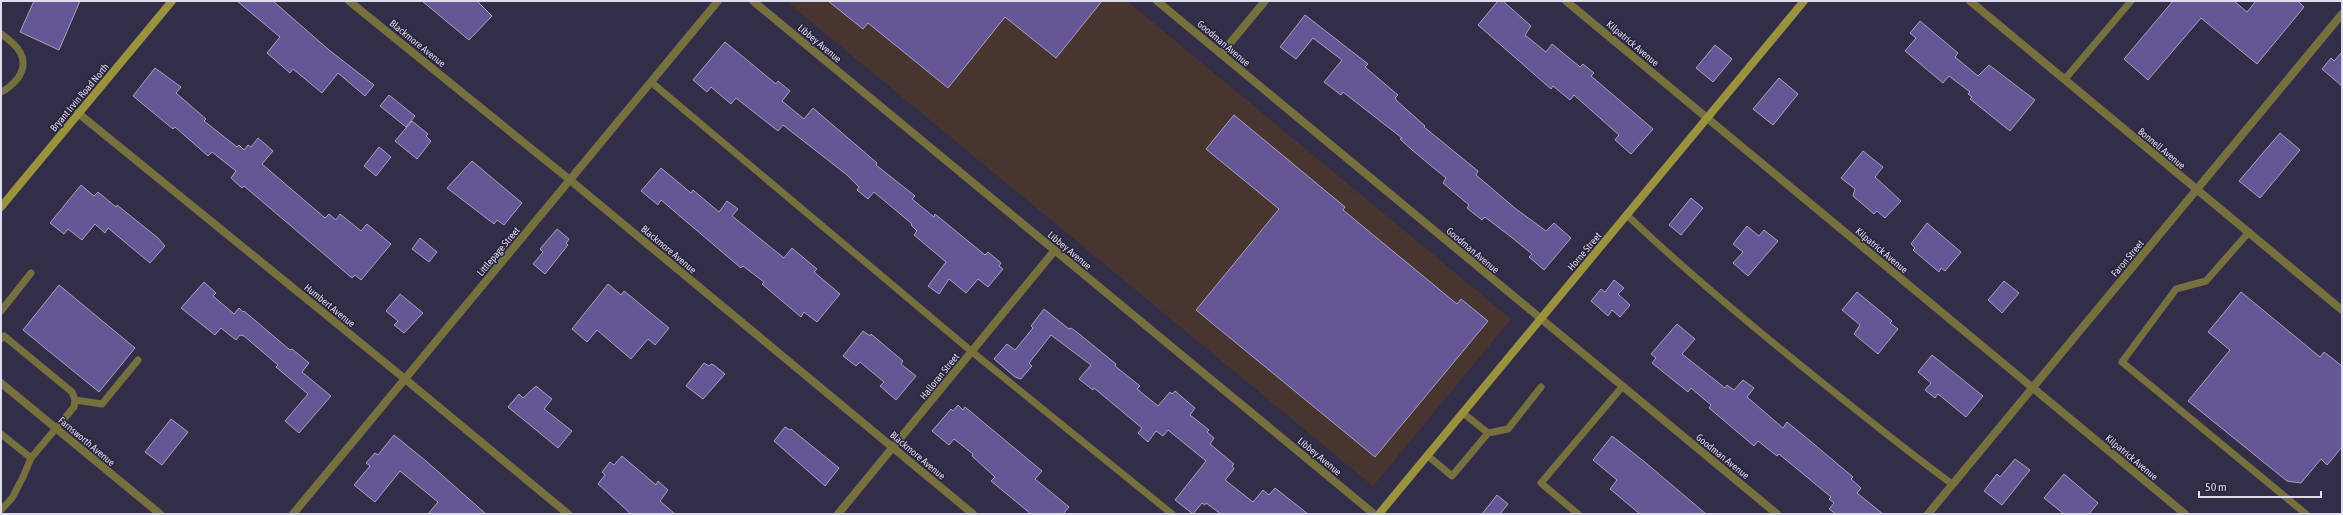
<svg xmlns="http://www.w3.org/2000/svg" width="2343" height="515" font-family="'Asap Condensed',sans-serif">
	<style>
		.education { fill: #48352f }
		.building { fill: #655795; stroke: #a7a1c2 }
		.lines { fill: none; stroke-linecap: round; stroke-linejoin: round }
		.lane { stroke: #75703e; stroke-width: 7 }
		.street { stroke: #75703e; stroke-width: 8 }
		.secondary { stroke: #9b923d; stroke-width: 8 }
		.labels { text-anchor: middle; stroke-width: 3; stroke-linejoin: round; paint-order: stroke }
		.street-label { font-size: 10px; fill: #dedced; stroke: #29243e }
	</style>
	<rect width="100%" height="100%" fill="#332e48"/>
	<!-- education -->
	<path class="education" d="M786 1H1127L1511 319 1373 486Z"/>
	<!-- building -->
	<path class="building" d="M34 1H80L59 50 20 32Z
		M237 1H273L329 50 374 85 365 96 338 73 322 93 293 69 290 73 267 53 280 37Z
		M422 1H477L492 16 469 40Z
		M828 1H1102L1056 58 1005 17 948 88 868 23 863 29Z
		M1498 1H1503L1531 26 1525 35 1546 52 1552 44 1580 67 1583 64 1594 73 1591 76 1653 129 1631 154 1615 140 1619 135 1574 95 1570 100 1553 86 1551 89 1478 25Z
		M2173 1H2234L2247 12 2256 1H2298L2304 7 2257 64 2201 18 2148 80 2124 59Z
		M1305 15 1368 64 1365 67 1398 95 1395 98 1397 101 1425 126 1424 127 1478 171 1476 175 1516 209 1546 231 1554 223 1571 238 1544 270 1529 257 1532 254 1511 237 1485 217 1482 220 1467 208 1469 205 1443 183 1446 178 1412 150 1400 139 1402 138 1343 92 1341 95 1324 82 1342 60 1313 38 1296 59 1280 47Z
		M1920 21 1958 53 1955 57 1978 76 1989 65 2035 100 2010 131 1970 99 1972 97 1968 94 1970 92 1949 76 1943 83 1905 51 1916 38 1910 33Z
		M725 42 776 84 778 81 790 91 782 101 804 119 813 108 877 163 876 165 915 196 912 199 934 217 935 214 985 255 988 252 1001 263 999 266 1003 269 988 287 978 279 966 293 949 279 939 294 928 286 946 262 914 235 917 231 911 225 912 224 874 192 868 199 857 190 859 187 847 175 783 125 778 131 736 98 731 104 711 87 707 92 693 80Z
		M1715 45 1732 59 1713 82 1696 68Z
		M2342 52V86L2322 69 2331 58 2334 61Z
		M155 68 181 87 176 93 206 119 204 121 237 147 239 145 244 150 248 145 251 147 258 138 273 151 262 164 325 218 329 214 336 220 340 214 361 231 367 224 391 244 361 280 355 275 352 278 244 186 242 188 231 178 236 171 212 152 208 156 175 127 173 129 133 96Z
		M1779 78 1798 94 1773 125 1753 109Z
		M389 95 415 116 406 127 380 106Z
		M1234 115 1345 207 1343 210 1457 304 1461 299 1488 321 1375 457 1196 310 1279 209 1206 149Z
		M412 121 428 134 426 136 431 141 417 159 395 141Z
		M2280 133 2300 150 2260 198 2239 181Z
		M379 147 391 157 376 176 364 166Z
		M1863 151 1883 167 1875 177 1901 201 1885 218 1877 211 1874 214 1853 196 1855 189 1841 178Z
		M472 161 522 203 504 225 497 220 494 224 447 188Z
		M661 168 691 193 693 190 719 212 727 201 738 209 732 216 784 258 792 248 817 269 814 272 840 294 817 322 804 312 801 317 762 284 764 282 743 266 741 268 661 200 658 205 641 191Z
		M81 185 94 196 98 192 116 207 117 205 158 238 165 246 150 263 108 228 105 233 95 224 82 240 68 229 64 234 50 223Z
		M1691 198 1703 208 1681 235 1669 225Z
		M1927 223 1961 252 1945 271 1941 268 1939 272 1913 250 1915 248 1911 244Z
		M1747 226 1759 236 1764 230 1778 241 1748 276 1733 263 1743 252 1733 244Z
		M557 229 569 239 566 243 568 245 545 274 533 264 543 252 540 249Z
		M420 238 437 252 429 262 412 249Z
		M1614 280 1624 288 1618 294 1630 305 1620 317 1612 310 1608 316 1591 301 1601 289 1605 292Z
		M2004 281 2019 293 2002 313 1988 300Z
		M204 282 216 293 213 296 234 314 239 308 243 312 244 311 290 350 292 349 309 363 302 372 331 396 299 433 285 421 308 394 276 367 278 365 244 336 240 335 236 340 221 328 215 335 181 308Z
		M608 284 621 295 624 291 669 328 655 345 648 339 631 359 597 330 587 342 572 329Z
		M59 285 135 348 99 392 23 330Z
		M1857 292 1892 321 1890 323 1898 329 1878 354 1854 334 1860 325 1842 310Z
		M2241 292 2320 357 2324 352 2342 366V447L2327 465 2321 459 2301 483 2287 481 2188 401 2230 350 2208 332Z
		M400 294 423 313 404 333 394 325 398 321 386 311Z
		M1044 309 1069 329 1071 328 1078 333 1116 364 1115 366 1140 386 1137 389 1158 406 1170 392 1172 394 1175 391 1195 408 1190 415 1209 430 1207 432 1214 438 1210 444 1234 464 1232 466 1234 469 1225 480 1253 502 1263 490 1269 495 1275 488 1308 514H1221L1206 503 1205 505 1202 503 1193 514 1175 500 1206 461 1168 430 1163 436 1156 431 1148 442 1138 433 1142 428 1094 388 1093 390 1079 379 1091 365 1051 335 1029 363 1032 366 1021 379 1015 377 994 359 1007 344 1015 350 1033 328 1031 326Z
		M1677 324 1695 339 1682 354 1725 388 1727 385 1734 390 1743 380 1754 388 1747 397 1783 428 1787 422 1803 435 1853 477 1851 479 1861 488 1857 493 1883 514H1836L1829 509 1834 503 1829 499 1831 497 1779 454 1777 456 1758 441 1754 446 1709 408 1711 405 1691 388 1688 392 1652 363 1656 358 1651 354Z
		M863 331 870 336 871 334 903 361 901 364 916 376 896 400 880 386 884 382 860 362 856 366 843 356Z
		M1932 355 1983 396 1966 417 1938 394 1935 398 1925 390 1931 383 1918 372Z
		M704 363 709 366 711 364 714 365 725 374 703 399 686 386Z
		M536 386 552 399 544 409 572 431 558 448 508 407 519 394 523 398Z
		M958 405 963 410 965 407 1042 471 1035 479 1069 507 1063 514H1031L991 481 995 477 972 456 973 454 954 439 949 445 932 431 951 409 953 411Z
		M171 419 188 432 162 465 145 452Z
		M785 427 790 430 791 429 839 468 825 486 774 441Z
		M394 435 426 461 486 514H428L438 502 400 471 375 502 354 485 370 466 366 463 375 453 378 455Z
		M1612 436 1646 463 1706 514H1640L1610 489 1617 480 1593 460Z
		M622 456 656 485 658 481 668 490 660 501 675 514H631L598 484 605 475 602 472 610 462 614 465Z
		M2015 459 2030 470 2002 505 1984 491 1997 474 2000 477Z
		M2064 474 2098 503 2089 514H2064L2044 498Z
		M1497 495 1508 504 1500 514H1482Z"/>
	<g class="lines">
		<!-- lane -->
		<path class="lane" d="M1 34C17 45 31 58 18 78 13 84 8 89 1 92
			M2065 79 2131 1
			M651 82 971 351 1172 514
			M1627 215C1682 268 1740 316 1799 364 1850 405 1900 446 1952 484
			M2249 232 2206 281 2176 289 2122 362 2306 514
			M1 311 31 273
			M1 339 4 336 72 392 75 400 74 407 31 458 23 477 12 498 1 510
			M75 400 102 404 138 360
			M1488 433 1508 429 1541 387
			M1 434 31 458
			M1428 456 1452 476 1488 433 1463 413
			M1578 514 1541 483 1622 387"/>
		<!-- street -->
		<path class="street" d="M349 1 570 180 973 514
			M753 1 1374 514
			M1157 1 1777 514
			M1566 1 2185 514
			M1970 1 2342 310
			M1221 54 1265 1
			M78 113 405 379 568 514
			M1 383 160 514
			M293 514 718 1
			M838 514 1055 250
			M1928 514 2342 14"/>
		<!-- secondary -->
		<path class="secondary" d="M1 207 172 1
			M1379 514 1804 1"/>
	</g>
	<g class="labels">
		<!-- street labels -->
		<g class="street-label">
			<text transform="translate(418 43) rotate(39)" y="4">Blackmore Avenue</text>
			<text transform="translate(820 43) rotate(40)" y="4">Libbey Avenue</text>
			<text transform="translate(1224 43) rotate(40)" y="4">Goodman Avenue</text>
			<text transform="translate(1633 43) rotate(40)" y="4">Kilpatrick Avenue</text>
			<text transform="translate(79 97) rotate(-50)" y="4">Bryant Irvin Road North</text>
			<text transform="translate(2162 148) rotate(40)" y="4">Bonnell Avenue</text>
			<text transform="translate(669 249) rotate(40)" y="4">Blackmore Avenue</text>
			<text transform="translate(1070 250) rotate(40)" y="4">Libbey Avenue</text>
			<text transform="translate(1473 250) rotate(40)" y="4">Goodman Avenue</text>
			<text transform="translate(1882 250) rotate(40)" y="4">Kilpatrick Avenue</text>
			<text transform="translate(498 251) rotate(-50)" y="4">Littlepage Street</text>
			<text transform="translate(1584 251) rotate(-50)" y="4">Horne Street</text>
			<text transform="translate(2127 258) rotate(-50)" y="4">Faron Street</text>
			<text transform="translate(330 305) rotate(39)" y="4">Humbert Avenue</text>
			<text transform="translate(939 376) rotate(-51)" y="4">Halloran Street</text>
			<text transform="translate(87 441) rotate(40)" y="4">Farnsworth Avenue</text>
			<text transform="translate(918 455) rotate(40)" y="4">Blackmore Avenue</text>
			<text transform="translate(1320 456) rotate(40)" y="4">Libbey Avenue</text>
			<text transform="translate(1723 456) rotate(39)" y="4">Goodman Avenue</text>
			<text transform="translate(2132 457) rotate(40)" y="4">Kilpatrick Avenue</text>
		</g>
	</g>
	<!-- border -->
	<rect width="2343" height="515" fill="none" stroke="#dedced" stroke-width="4"/>
	<!-- scale -->
	<path d="M2199 491v6h122v-6" fill="none" stroke="#dedced" stroke-width="2"/>
	<text x="2205" y="491" font-size="12" fill="#dedced" stroke="#29243e" stroke-width="3" paint-order="stroke">50 m</text>
</svg>
